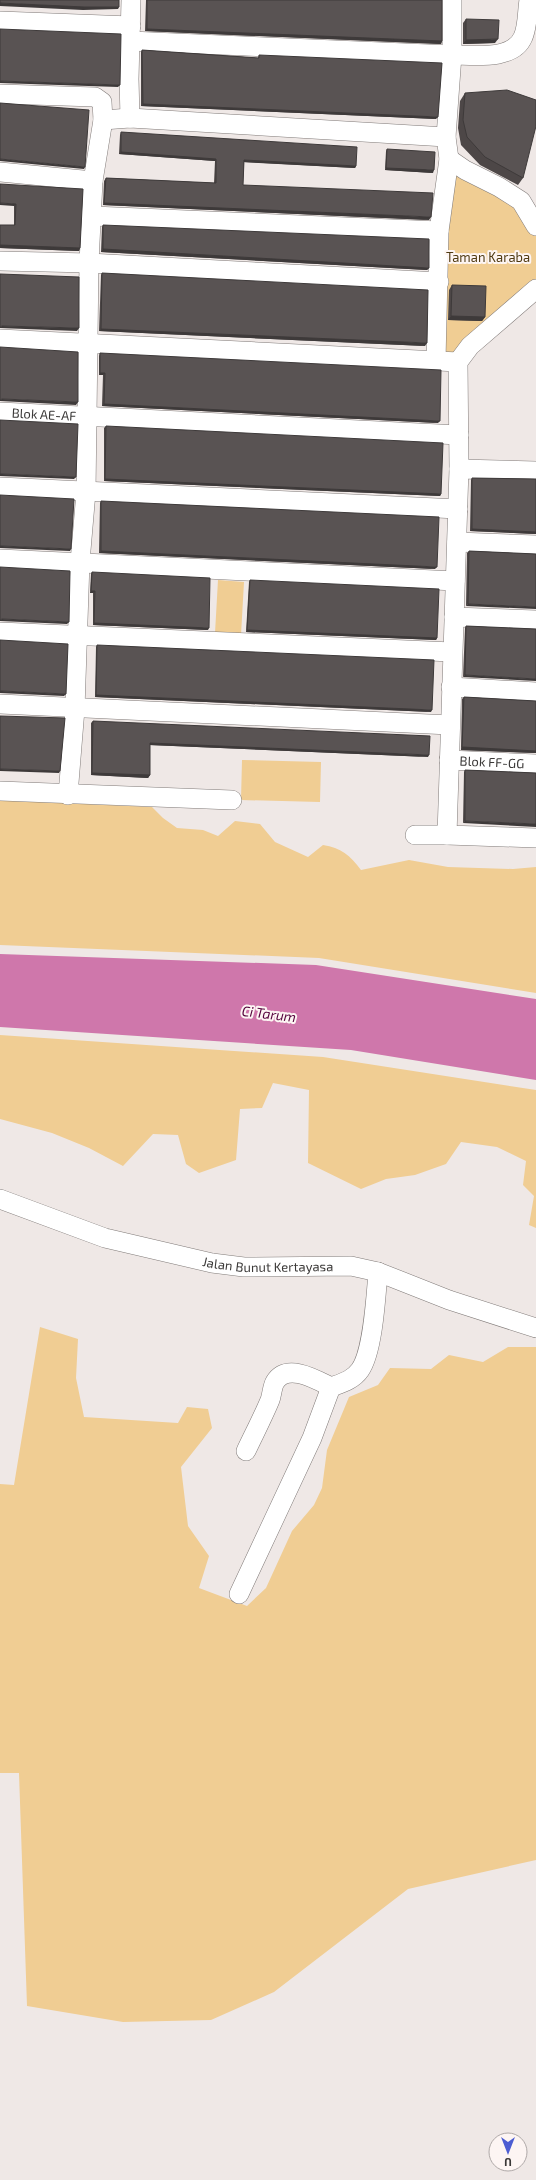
<svg xmlns="http://www.w3.org/2000/svg" width="536" height="2180" font-family="'Exo 2',sans-serif">
	<style>
		.green { fill: #f0cd93 }
		.water { fill: #cf77ab }
		.lines { fill: none; stroke-linecap: round; stroke-linejoin: round }
		.minor-casing { stroke: #817b79; stroke-width: 20 }
		.minor { stroke: #fff; stroke-width: 19 }
		.wall { fill: #4d4747 }
		.shaded-wall { fill: #3e3a3a }
		.building { fill: #595353; stroke: #3e3a3a }
		.labels { text-anchor: middle; stroke-width: 4; stroke-linejoin: round; paint-order: stroke }
		.park-label { font-size: 13px; fill: #4f3a12; stroke: #fdf5f3 }
		.street-label { font-size: 13px; fill: #3a3837; stroke: #fdf5f3 }
		.water-label { font-size: 14px; font-style: italic; fill: #55033d; stroke: #fdf5f3 }
	</style>
	<rect width="100%" height="100%" fill="#efe8e6"/>
	<!-- green -->
	<path class="green" d="M449 159 499 187 536 226V289L470 346 436 361Z
		M218 580 244 582 241 635 215 633Z
		M242 760 321 762 320 802 241 800Z
		M0 800 152 807 163 818 177 828 203 830 218 836 235 821 260 824 275 842 308 857 323 845C341 848 350 855 361 870L409 860 448 867 513 869 536 867V993L319 958 0 945Z
		M0 1035 323 1057 536 1090V1228L529 1225 534 1196 523 1185 526 1161 497 1147 461 1142 446 1164 415 1175 386 1179 361 1189 308 1163 309 1090 273 1083 262 1108 240 1109 236 1160 199 1173 186 1164 178 1135 153 1134 123 1166 89 1148 52 1133 0 1119Z
		M40 1327 78 1339 76 1378 84 1417 178 1423 187 1407 208 1409 212 1428 181 1467 188 1526 209 1556 199 1588 247 1606 266 1588 292 1531 314 1505 322 1488 327 1450 349 1397 378 1385 390 1368 431 1369 449 1355 483 1362 508 1347H536V1860L408 1889 274 1992 211 2020 123 2022 27 2006 19 1773H0V1484L14 1485Z"/>
	<!-- water -->
	<path class="water" d="M0 954 316 965 536 999V1080L351 1050 0 1027Z"/>
	<g class="lines">
		<defs>
			<g id="minor">
				<path d="M0 21 131 26"/>
				<path d="M130 41 452 55C473 55 513 61 523 37 528 26 527 11 529 0"/>
				<path d="M0 94 95 97 102 102 103 120 93 181 89 263 86 492 80 562 75 709 68 795"/>
				<path d="M130 118 129 79 131 0"/>
				<path d="M103 120 130 118 446 137"/>
				<path d="M449 159 465 170 499 187 521 201 536 226"/>
				<path d="M0 172 93 181"/>
				<path d="M93 216 439 231"/>
				<path d="M0 261 89 263 439 282"/>
				<path d="M536 289 470 346 458 362 459 469 447 835 536 838"/>
				<path d="M0 339 458 362"/>
				<path d="M436 361 439 231 449 159 446 137 452 55V0"/>
				<path id="s1" d="M0 412 459 435"/>
				<path d="M459 469 536 471"/>
				<path d="M0 487 458 509"/>
				<path d="M457 542 536 545"/>
				<path d="M0 559 455 581"/>
				<path d="M454 617 536 620"/>
				<path d="M0 632 452 652"/>
				<path d="M451 687 536 692"/>
				<path d="M0 704 450 725"/>
				<path id="s2" d="M449 760 536 764"/>
				<path d="M0 791 232 800"/>
				<path d="M415 835H447"/>
				<path id="s3" d="M0 1199 105 1238 212 1263 244 1267 351 1266 378 1272 449 1300 536 1328"/>
				<path d="M246 1451C254 1434 263 1417 270 1400 272 1395 272 1387 275 1382 287 1362 317 1380 331 1387 342 1383 353 1380 360 1370 373 1352 376 1296 378 1272"/>
				<path d="M239 1594 312 1438 331 1387"/>
			</g>
		</defs>
		<!-- minor casing -->
		<use href="#minor" class="minor-casing"/>
		<!-- minor -->
		<use href="#minor" class="minor"/>
	</g>
	<!-- wall -->
	<path class="wall" d="M146 0H442V41L441 44 145 31Z
		M466 19 495 43 463 44V23Z
		M142 50 258 58 259 55 436 119 141 106V52Z
		M465 93 523 178 518 185 480 165 461 145 458 128 460 101Z
		M121 132 356 166 355 168 244 162 243 185 429 220 103 205 104 181 106 178 214 183 215 161 119 154 120 135Z
		M387 149 433 173 385 170 386 151Z
		M0 184 80 248 79 251 0 248V225H14V206Z
		M103 225 429 268 427 270 101 252 102 227Z
		M102 273 425 346 99 331 101 275Z
		M452 285 485 317 482 321 448 320 449 290Z
		M100 353 438 423 102 406 103 375H99V356Z
		M106 426 441 494 440 496 104 481V428Z
		M472 478 536 479V534L470 531 471 480Z
		M101 501 435 569 99 553 100 503Z
		M469 551 536 554 466 606 467 553Z
		M92 572 208 630 93 625V593H90L91 574Z
		M250 580 437 638 436 640 246 632 249 582Z
		M466 626 536 629 463 677 465 628Z
		M97 645 431 712 95 697 96 647Z
		M464 697 536 701V753L461 750 462 699Z
		M93 721 428 757 150 745V775L148 778 91 775V723Z
		M465 770 536 773 463 823 464 772Z"/>
	<!-- shaded-wall -->
	<path class="shaded-wall" d="M0 3 119 7 118 9 83 10 0 6Z
		M147 29 442 41 441 44 145 31Z
		M498 39 495 43 463 44 466 40Z
		M0 81 120 85 118 87 0 83Z
		M143 104 438 117 436 119 141 106Z
		M121 152 216 159 215 161 119 154Z
		M0 159 85 167 84 169 0 161Z
		M244 160 356 166 355 168 242 162Z
		M386 168 434 170 433 173 385 170Z
		M0 203 16 204 14 206 0 205Z
		M104 203 431 217 429 220 103 205Z
		M0 245 80 248 79 251 0 248Z
		M103 249 429 268 427 270 101 252Z
		M451 316 485 317 482 321 448 320Z
		M2 326 79 328 77 331 0 328V327Z
		M101 329 427 343 425 346 99 331Z
		M100 373H105L103 375H99Z
		M2 399 78 402 76 405 0 401V400Z
		M104 404 440 421 438 423 102 406Z
		M0 474H2L76 477 74 479 0 476Z
		M105 479 441 494 440 496 104 481Z
		M472 529 536 532V534L470 531Z
		M0 546H2L71 549 70 551 0 548Z
		M101 551 437 567 435 569 99 553Z
		M91 591H95L93 593H90Z
		M468 604 536 607V609L466 606Z
		M2 619 69 622 67 624 0 621V620Z
		M94 623 209 628 208 630 93 625Z
		M247 630 437 638 436 640 246 632Z
		M465 675 536 679V681L463 677Z
		M0 691H2L66 694 64 696 0 693Z
		M96 695 432 710 431 712 95 697Z
		M150 743 429 755 428 757 149 745Z
		M462 747 536 751V753L461 750Z
		M0 769 60 771 59 773 0 771Z
		M92 773 150 775 148 778 91 775Z
		M465 821 536 824V827L463 823Z"/>
	<!-- building -->
	<path class="building" d="M0 0H119V7H84L0 3Z
		M147 0H442V41L147 29Z
		M466 19 499 20 498 39 466 40Z
		M0 29 121 34 120 85 0 81Z
		M142 50 259 58V55L442 63 438 117 143 104Z
		M507 90 536 100V126L523 178 485 157 467 137 463 120 465 93Z
		M0 103 89 110 85 167 0 159Z
		M121 132 357 147 356 166 244 160 243 185 433 193 431 217 104 203 106 178 216 183V159L121 152Z
		M387 149 435 152 434 170 386 168Z
		M0 184 83 189 80 248 0 245V225H15L16 204 0 203Z
		M103 225 429 239V268L103 249Z
		M102 273 428 290 427 343 101 329Z
		M0 274 79 277V328L2 326 0 327Z
		M452 285 486 286 485 317 451 316Z
		M0 347 78 352V402L2 399 0 400Z
		M100 353 441 370 440 421 104 404 105 373H100Z
		M0 420 78 424 76 477 2 474H0Z
		M106 426 443 443 441 494 105 479Z
		M472 478 536 479V532L472 529Z
		M0 495 74 499 71 549 2 546H0Z
		M101 501 439 517 437 567 101 551Z
		M469 551 536 554V607L468 604Z
		M0 567 70 571 69 622 2 619 0 620Z
		M92 572 210 578 209 628 94 623 95 591H91Z
		M250 580 439 589 437 638 247 630Z
		M466 626 536 629V679L465 675Z
		M0 640 68 644 66 694 2 691H0Z
		M97 645 434 660 432 710 96 695Z
		M464 697 536 701V751L462 747Z
		M0 716 65 718 60 771 0 769Z
		M93 721 430 736 429 755 150 743V775L92 773Z
		M465 770 536 773V824L465 821Z"/>
	<g class="labels">
		<!-- park labels -->
		<g class="park-label">
			<text x="488" y="262">Taman Karaba</text>
		</g>
		<!-- street labels -->
		<g class="street-label">
			<text dy="5" stroke="none"><textPath href="#s1" startOffset="44">Blok AE-AF</textPath></text>
			<text dy="5" stroke="none"><textPath href="#s2" startOffset="43">Blok FF-GG</textPath></text>
			<text dy="5" stroke="none"><textPath href="#s3" startOffset="278">Jalan Bunut Kertayasa</textPath></text>
		</g>
		<!-- water labels -->
		<g class="water-label">
			<text transform="translate(269 1014) rotate(7)" y="5">Ci Tarum</text>
		</g>
	</g>
	<!-- north arrow -->
	<g transform="translate(508 2152) rotate(180)"><circle r="19" fill="#fdf5f3" stroke="#afa9a8"/>
	<path d="M0-3L7 15L0 10L-7 15Z" fill="#4c5dd2"/>
	<text y="-6" font-size="11" font-weight="bold" text-anchor="middle" fill="#3a3837">U</text>
	</g>
</svg>
